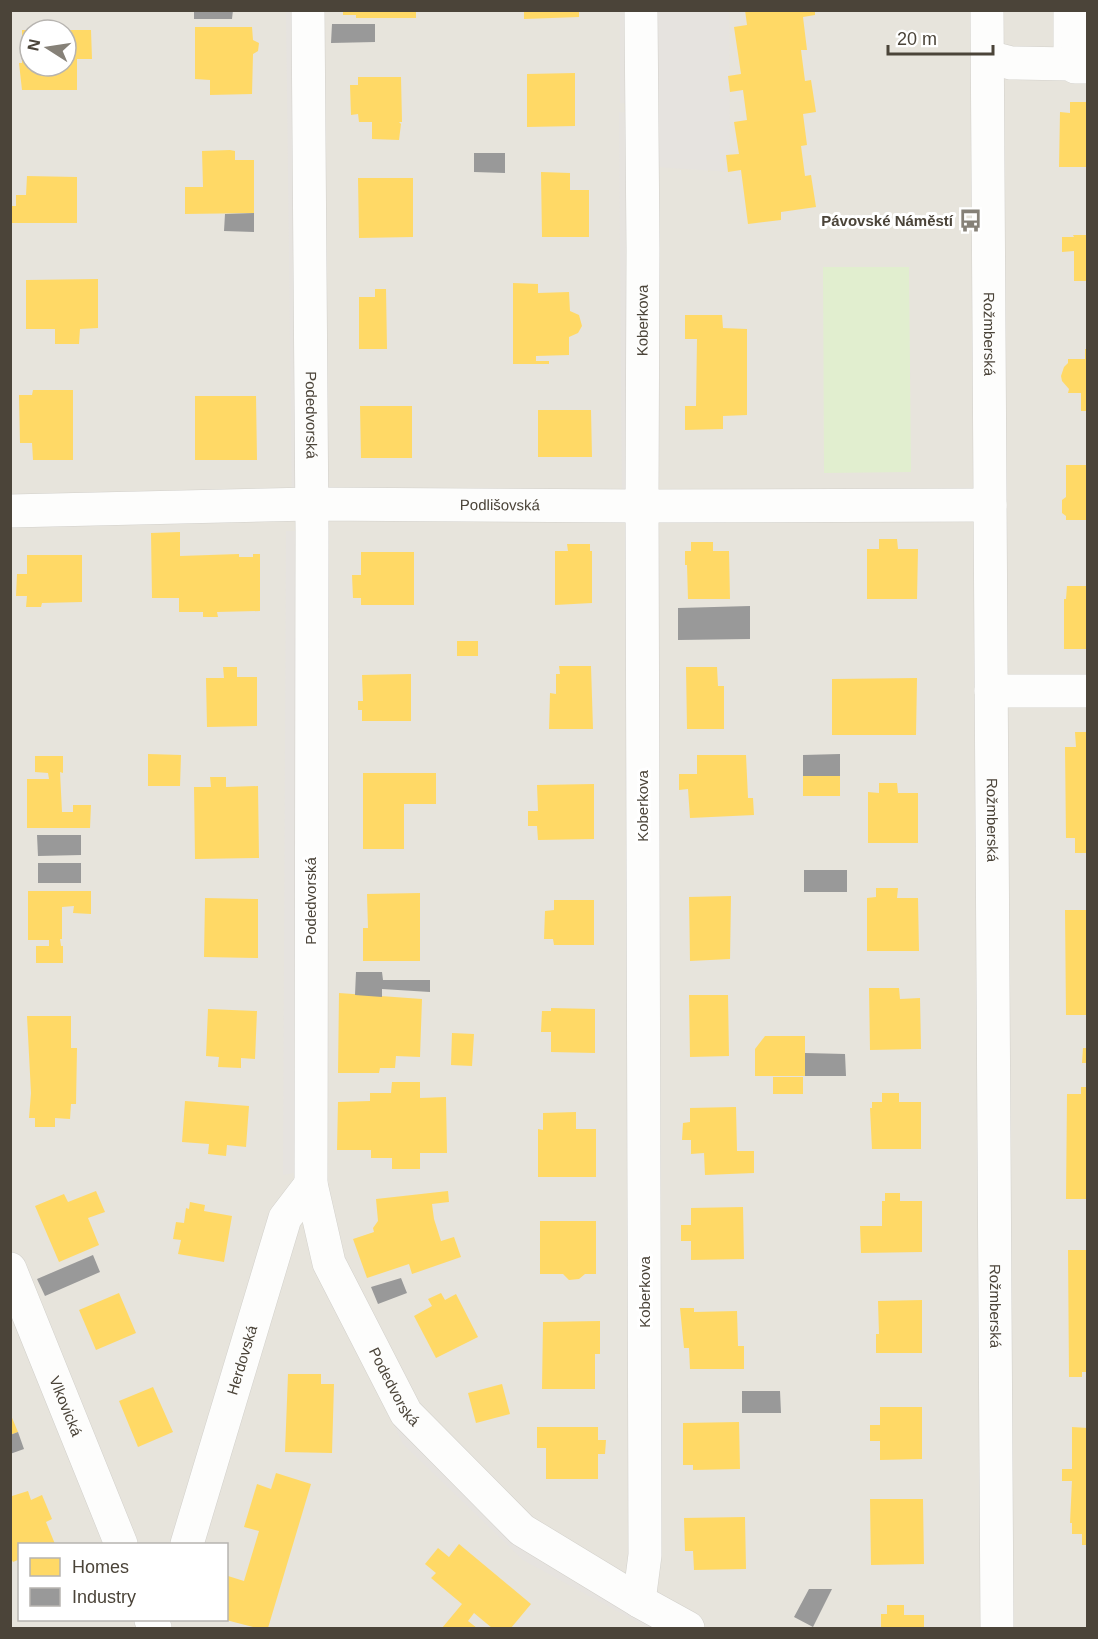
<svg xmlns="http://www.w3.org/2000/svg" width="1098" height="1639" font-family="Arial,sans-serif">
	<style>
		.residential { fill: #e7e4dc; fill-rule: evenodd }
		.green { fill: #e1eecf }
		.parking { fill: #e6e3df }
		.homes { fill: #ffd966 }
		.industry { fill: #999 }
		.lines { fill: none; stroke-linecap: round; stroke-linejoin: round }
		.minor-casing { stroke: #d2d0cb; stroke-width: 34 }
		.minor { stroke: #fdfdfc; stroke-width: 33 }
		.labels { text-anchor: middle; stroke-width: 6; stroke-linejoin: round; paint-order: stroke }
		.poi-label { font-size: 15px; font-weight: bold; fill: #4b4439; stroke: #fff; text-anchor: end }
		.street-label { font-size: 15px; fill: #4b4439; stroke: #fff }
	</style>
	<rect width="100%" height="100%" fill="#f4f2ee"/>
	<!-- residential -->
	<path class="residential" d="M11 11H1087V1628H11ZM30 30H66V66H30ZM20 1544H226V1620H20Z"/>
	<!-- green -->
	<path class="green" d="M823 267H909L911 472 824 473Z"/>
	<!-- parking -->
	<path class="parking" d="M286 11H308L311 504H292Z
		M620 11H729L730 172 642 166V499L622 506 619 112 641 114V105L620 103Z
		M286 531H312L311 1170 283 1175Z
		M321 1271 419 1427 538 1539 692 1628H648L523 1560 403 1444Z"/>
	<!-- homes -->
	<path class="homes" d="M343 10H416V18H356V15H343Z
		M524 10H579V17L524 19Z
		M745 10H815V15L803 17 807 50H801L805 81 811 80 816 112 803 114 807 145 801 146 805 176 811 175 816 207 781 212V220L748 224 741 170 728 172 726 155 739 154 734 122 747 120 743 90 730 92 728 76 741 74 734 27 747 25Z
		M195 27H252L253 40 259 43 258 51 253 54 252 94 210 95V80L195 79Z
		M22 30H30V66H66V30H91L92 59H77V90H22L19 63H22Z
		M575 73V126L527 127V74Z
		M358 77H401L402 122H399L401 124 399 140 372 139V122H359L358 114 351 115 350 85H358Z
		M1070 102H1087L1088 167H1059L1060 112 1070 113Z
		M230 150 235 151V160H254V213L185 214V187H203L202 151Z
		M541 172 570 173V190H589V237H542Z
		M27 176 77 177V223H10V206H16V195H26Z
		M358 178H413V237L359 238Z
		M1073 235H1088V281H1074V251L1062 252V237H1074Z
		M98 279V328L80 329 79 344H55V329H26V280Z
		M513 283 538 284V293L569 292 570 311 579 315 582 326 578 333 569 337V355L536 356V361H549V364H513Z
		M375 289H386L387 349H359V297H375Z
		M685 315H722L723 328 747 329V415L723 416V429L685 430V406H696L697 339H685Z
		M1085 349H1088V411H1081V393H1068L1069 389 1062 381 1061 376 1064 367 1068 363V359H1085Z
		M33 390H73V460H33L32 443H20L19 395H32Z
		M195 396H256L257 460H195Z
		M360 406H412V458H361Z
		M538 410H591L592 457H538Z
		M1066 465H1088V520H1066V516L1062 513V500L1066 497Z
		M180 532V556L239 554V557H253V554H260V611L217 612 218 617H203V612H179V598H152L151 533Z
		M879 539H897L898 549H918L917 599H867V549H879Z
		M691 542H713V551H729L730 599H688L687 565H685V551H691Z
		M567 544H590V551H592V603L555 605V551H568Z
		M361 552H414V605H361V598H353L352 575H361Z
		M27 555H82V602L42 603 41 607H26L27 596H16L17 574H27Z
		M1067 586H1088V649H1064V599H1066Z
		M457 641H478V656H457Z
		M559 666H591L593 729H549L550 693 556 694V674H560Z
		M223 667H237V677H257V726L207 727 206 678H224Z
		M686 667H717L718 686H724V729H687Z
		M411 674V721H362V710H358V701H363L362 675Z
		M917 678 916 735H832V679Z
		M1075 732H1088V853H1075V838H1066L1065 747H1076Z
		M148 754 181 755 180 786H148Z
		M697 755H746L748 798H753L754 815 690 818 688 789 679 790V774H697Z
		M35 756H63V773L60 772 62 812H73V805H91L90 828H27V779H49L48 773 35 772Z
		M363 773H436V804H404V849H363Z
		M803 776H840V796H803Z
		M210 777H226V787L258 786 259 858 195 859 194 787H211Z
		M879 783H897L898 793H918V843H868V792L879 793Z
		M594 784V839L538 840 537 826H528V811H538L537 785Z
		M876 888H898L897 898H918L919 951H867V898L876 897Z
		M28 891H91V914L73 913 74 906 62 907V939H60L61 946H63V963H36V946H49V940H28Z
		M420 893V961H363V928H368L367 894Z
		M731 896 730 959 690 961 689 897Z
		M205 898 258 899V958L204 957Z
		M554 900H594V945H554L553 939H544L545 911 554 910Z
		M1065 910H1088V1015H1066Z
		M869 988H899L900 999 920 998 921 1049 870 1050Z
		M339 993 422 999 420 1057 396 1056 395 1068H380L379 1073H338Z
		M689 995H728L729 1056 690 1057Z
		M551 1008 595 1009V1053L551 1052V1032H541L542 1011H551Z
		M208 1009 257 1011 255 1059 241 1058V1068L218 1067 219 1057 206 1056Z
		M27 1016H71V1048H77L76 1104H71L70 1119 55 1118V1127H35V1118H29L31 1093Z
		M452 1033 474 1034 472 1066 451 1065Z
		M765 1036H805V1076H755V1049Z
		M1083 1048H1088V1063H1082Z
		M773 1077H803V1094H773Z
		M392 1082H420V1098L446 1097 447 1153H420V1169H392V1158H371V1150H337L338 1102 370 1101V1093H391Z
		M1081 1087H1088V1199H1066L1067 1094H1081Z
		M882 1093H899V1102H921V1149H872L870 1108H872V1102H882Z
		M185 1101 249 1106 246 1147 227 1145 226 1156 208 1154 209 1144 182 1142Z
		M736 1107 737 1151H754V1173L705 1175 704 1153 691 1154V1140H682L683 1123 690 1122V1108Z
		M576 1112V1129H596V1177H538V1129L543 1130V1113Z
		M96 1191 105 1212 88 1218 99 1245 59 1262 35 1206 64 1194 68 1202Z
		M448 1191 449 1202 432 1204 434 1219 441 1241 454 1237 461 1257 412 1274 409 1264 367 1278 353 1239 374 1232 373 1228 378 1221 376 1199Z
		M885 1193H900V1201H922V1252L861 1253 860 1226H882V1201H885Z
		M190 1202 205 1205 204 1211 232 1216 224 1262 178 1254 181 1240 173 1239 176 1222 184 1223 186 1208 189 1209Z
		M743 1207 744 1259 691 1260V1241H681V1225H691V1208Z
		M540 1221H596V1274H585L579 1279 569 1280 563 1274H540Z
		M1068 1250H1088V1372H1082V1377H1069Z
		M119 1293 136 1333 96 1350 79 1310Z
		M441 1293 445 1300 456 1294 478 1337 436 1358 414 1316 432 1306 428 1299Z
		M922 1300V1353H876V1334H879L878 1301Z
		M680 1308H694V1312L737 1311 738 1346H744V1369H690L689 1348H684Z
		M600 1321V1354H595V1389H542L543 1322Z
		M288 1374H321V1384H334L332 1453 285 1452Z
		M502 1384 510 1414 476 1423 468 1393Z
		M153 1387 173 1432 138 1447 119 1401Z
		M880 1407H922V1459L880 1460V1441H870V1425H880Z
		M10 1413 18 1432 10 1435Z
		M739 1422 740 1469 693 1470V1465H683V1423Z
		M537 1427H598V1440H606L605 1454H598V1479H546V1448H537Z
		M1072 1427 1088 1428V1545H1082V1534H1072V1523H1070L1072 1481H1062V1469H1072Z
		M276 1473 311 1484 268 1628H257L226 1620V1582L228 1576 244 1581 259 1531 244 1527 257 1484 271 1489Z
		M28 1491 31 1500 42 1495 52 1519 46 1522 55 1544H20V1559L13 1562 10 1557V1493L12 1496Z
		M870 1499H923L924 1564 871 1565Z
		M745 1517 746 1569 694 1570 693 1551H685L684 1518Z
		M459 1544 531 1604 511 1628H492L474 1613 468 1621 477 1628H442L462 1604 431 1578 436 1573 425 1564 438 1548 449 1557Z
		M887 1605H904V1615H924V1628H881V1614H887Z"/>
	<!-- industry -->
	<path class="industry" d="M194 10H233L232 19H194Z
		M332 24H375V42L331 43Z
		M474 153H505V173L474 172Z
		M254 213V232L224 231 225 214Z
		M750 606V639L678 640V608Z
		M840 754V776H803V755Z
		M37 835H81V855L38 856Z
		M38 863H81V883H38Z
		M804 870H847V892H804Z
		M356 972H382L383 980H430V992L382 989V997L355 995Z
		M805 1053 845 1054 846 1076H805Z
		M93 1255 100 1272 45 1296 37 1279Z
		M401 1278 407 1293 378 1304 371 1287Z
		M742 1391H780L781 1413H742Z
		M18 1432 24 1449 10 1454V1435Z
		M809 1589H832L813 1627 794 1617Z"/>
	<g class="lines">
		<defs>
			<g id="minor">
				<path id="s1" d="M308 10 312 531 311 1184 329 1263 406 1413 522 1530 639 1601 688 1628"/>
				<path id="s2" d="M987 10 997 1628"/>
				<path d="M1070 10V64"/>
				<path d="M988 57 1011 63 1070 64 1075 67H1088"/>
				<path id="s3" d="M10 511 311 504 642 506 990 505"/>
				<path d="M991 691H1088"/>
				<path id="s4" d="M10 1269 121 1544"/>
				<path id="s5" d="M187 1544 285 1218 311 1184"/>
				<path id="s6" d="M639 1601 645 1555 642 499 643 250 641 10"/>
				<path d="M151 1620 155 1628"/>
			</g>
		</defs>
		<!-- minor casing -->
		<use href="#minor" class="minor-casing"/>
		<!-- minor -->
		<use href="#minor" class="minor"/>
	</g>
	<!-- icons -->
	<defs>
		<symbol id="bus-bare" viewBox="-9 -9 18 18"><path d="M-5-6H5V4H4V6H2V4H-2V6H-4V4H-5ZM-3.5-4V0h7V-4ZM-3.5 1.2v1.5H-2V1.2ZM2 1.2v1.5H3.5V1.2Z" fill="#868178" stroke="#fff" stroke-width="2.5" paint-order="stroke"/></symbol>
	</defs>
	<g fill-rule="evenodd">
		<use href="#bus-bare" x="954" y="204" width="33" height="33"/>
	</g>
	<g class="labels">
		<!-- poi labels -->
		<g class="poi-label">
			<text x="953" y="226">Pávovské Náměstí</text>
		</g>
		<!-- street labels -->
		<g class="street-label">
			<text dy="5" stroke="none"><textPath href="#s6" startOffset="1281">Koberkova</textPath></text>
			<text dy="5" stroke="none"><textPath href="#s2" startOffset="324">Rožmberská</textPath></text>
			<text dy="5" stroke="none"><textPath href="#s1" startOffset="405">Podedvorská</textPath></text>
			<text dy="5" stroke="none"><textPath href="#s3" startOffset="490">Podlišovská</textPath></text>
			<text transform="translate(643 806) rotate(-90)" y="5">Koberkova</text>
			<text dy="5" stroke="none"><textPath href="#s2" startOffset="810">Rožmberská</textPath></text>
			<text transform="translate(311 901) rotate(-90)" y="5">Podedvorská</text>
			<text transform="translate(645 1292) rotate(-90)" y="5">Koberkova</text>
			<text dy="5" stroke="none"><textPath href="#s2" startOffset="1296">Rožmberská</textPath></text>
			<text dy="5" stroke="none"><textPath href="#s5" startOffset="192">Herdovská</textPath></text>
			<text dy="5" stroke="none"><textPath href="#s1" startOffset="1395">Podedvorská</textPath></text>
			<text dy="5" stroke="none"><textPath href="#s4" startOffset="148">Vlkovická</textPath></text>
		</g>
	</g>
	<!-- border -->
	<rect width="1098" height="1639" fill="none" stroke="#4b4439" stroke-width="24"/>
	<!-- legend -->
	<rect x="18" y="1543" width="210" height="78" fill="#ffffff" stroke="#b7b4b0" stroke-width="1.5"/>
	<rect x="30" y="1558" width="30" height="18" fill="#ffd966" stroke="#b7b4b0" stroke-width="1.5"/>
	<text x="72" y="1573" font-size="18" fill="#4b4439">Homes</text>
	<rect x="30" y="1588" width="30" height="18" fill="#999999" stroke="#b7b4b0" stroke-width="1.5"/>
	<text x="72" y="1603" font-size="18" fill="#4b4439">Industry</text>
	<!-- north arrow -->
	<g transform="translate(48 48) rotate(282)"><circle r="28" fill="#ffffff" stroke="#b7b4b0" stroke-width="1.5"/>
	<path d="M0-4.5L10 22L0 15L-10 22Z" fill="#868178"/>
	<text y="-9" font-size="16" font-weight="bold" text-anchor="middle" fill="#4b4439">N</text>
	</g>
	<!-- scale -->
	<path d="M888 45v9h105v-9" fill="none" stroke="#4b4439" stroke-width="3"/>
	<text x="897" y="45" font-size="18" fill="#4b4439" stroke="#ffffff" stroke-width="4.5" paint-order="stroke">20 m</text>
</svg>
